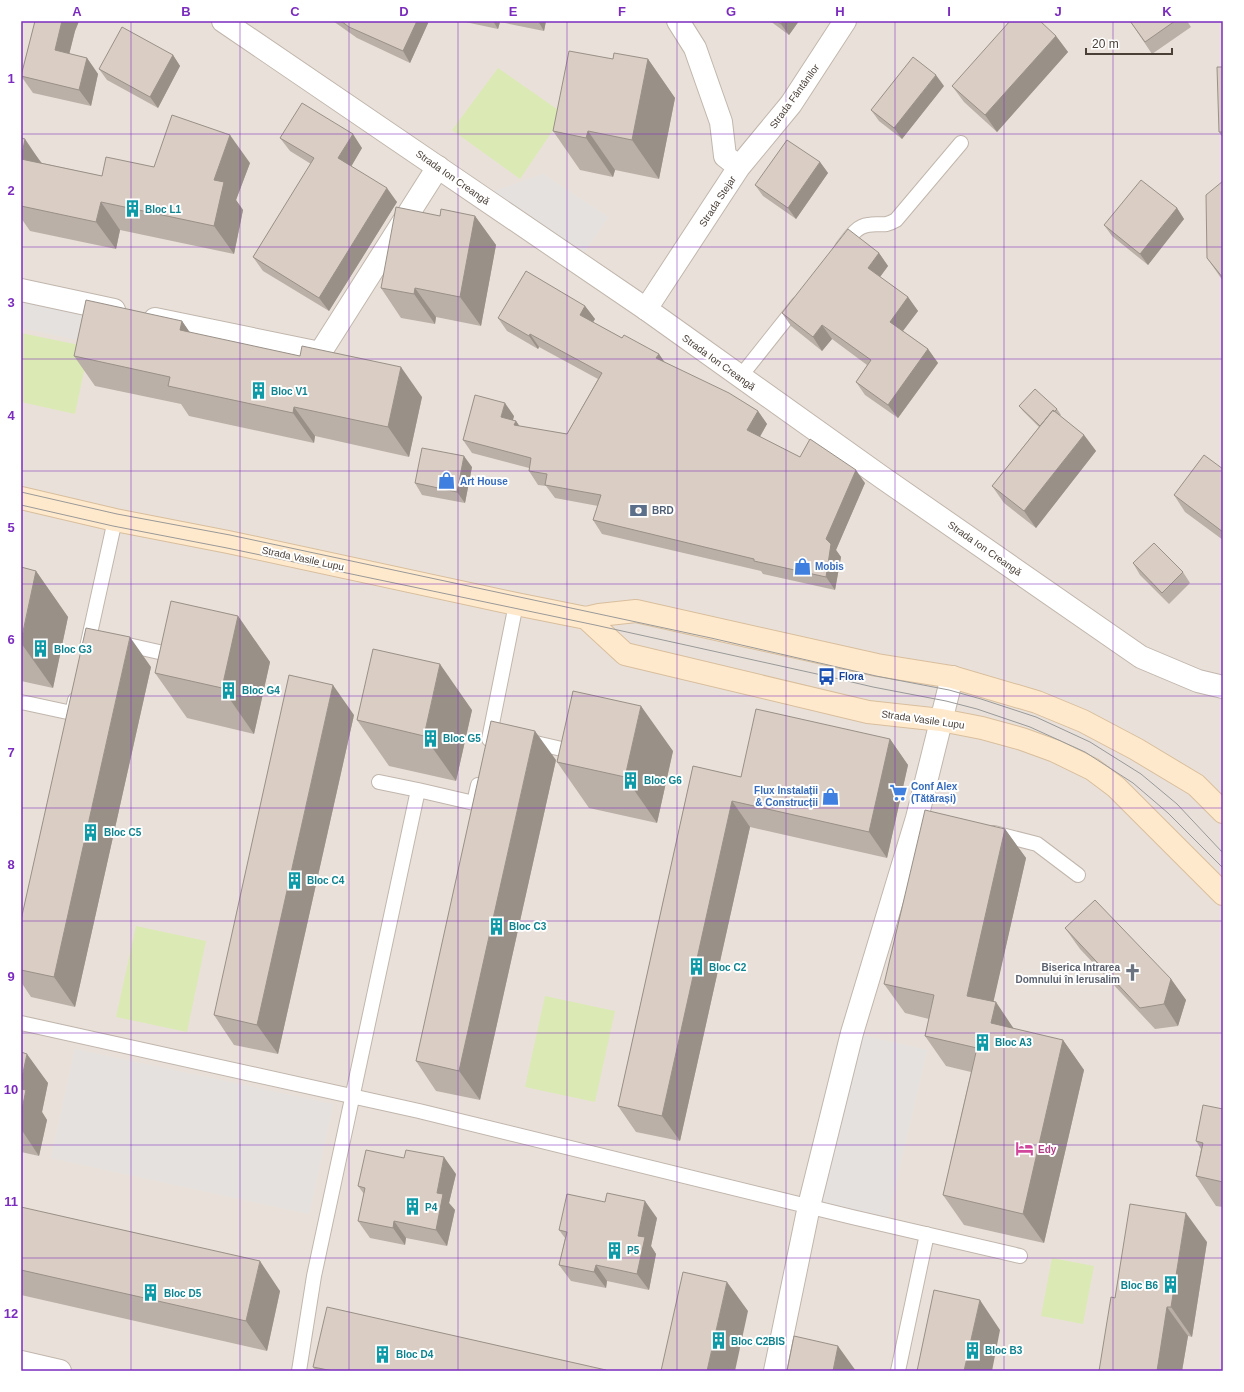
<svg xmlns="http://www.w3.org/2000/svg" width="1244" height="1392" font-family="Arial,sans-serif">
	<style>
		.residential { fill: #e9e1d9 }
		.green { fill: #dbe9b4 }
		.parking { fill: #e4e1df }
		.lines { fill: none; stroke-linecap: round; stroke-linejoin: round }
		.service-casing { stroke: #c1b6ad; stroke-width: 16 }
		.minor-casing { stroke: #c1b6ad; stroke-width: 24 }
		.tertiary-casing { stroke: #c1b6ad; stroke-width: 24 }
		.secondary-casing { stroke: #d8be9d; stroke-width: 24 }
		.service { stroke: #fff; stroke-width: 14 }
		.minor { stroke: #fff; stroke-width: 22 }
		.tertiary { stroke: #fff; stroke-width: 22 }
		.secondary { stroke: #ffe9cc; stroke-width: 22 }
		.tram { stroke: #999; stroke-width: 1 }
		.wall { fill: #bbb0a8 }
		.shaded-wall { fill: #999088 }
		.building { fill: #dacdc3; stroke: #999088 }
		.grid { fill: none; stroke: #7b2cbf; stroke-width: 1; stroke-opacity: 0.55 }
		.labels { text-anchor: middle; stroke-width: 4; stroke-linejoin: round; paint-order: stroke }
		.street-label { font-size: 10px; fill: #4a4038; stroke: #fff }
		.culture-label { font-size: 10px; font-weight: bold; fill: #0d838f; stroke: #fff; text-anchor: start }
		.shop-label { font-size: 10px; font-weight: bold; fill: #366cbe; stroke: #fff; text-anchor: start }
		.service-label { font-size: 10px; font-weight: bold; fill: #4e5e75; stroke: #fff; text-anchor: start }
		.transit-label { font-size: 10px; font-weight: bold; fill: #164399; stroke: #fff; text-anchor: start }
		.worship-label { font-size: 10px; font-weight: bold; fill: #5b616d; stroke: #fff; text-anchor: end }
		.hotel-label { font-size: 10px; font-weight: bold; fill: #b23c85; stroke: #fff; text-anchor: start }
		.neatline { fill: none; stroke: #7b2cbf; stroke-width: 1.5 }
		.grid-label { font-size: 13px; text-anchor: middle; font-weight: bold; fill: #7b2cbf }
	</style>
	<rect width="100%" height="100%" fill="#f5f0eb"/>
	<!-- residential -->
	<path class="residential" d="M21 21H1223V1371H21Z"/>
	<!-- green -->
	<path class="green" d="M498 68 564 114 520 179 452 130Z
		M21 333 89 347 75 414 21 402Z
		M136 926 206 941 187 1032 116 1017Z
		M545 996 615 1011 595 1102 525 1087Z
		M1052 1258 1094 1266 1083 1324 1041 1316Z"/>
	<!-- parking -->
	<path class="parking" d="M543 174 608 217 577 263 480 196Z
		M21 290 96 306 88 342 21 328Z
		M852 1033 927 1050 886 1225 809 1206Z
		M75 1049 333 1104 309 1214 51 1158Z"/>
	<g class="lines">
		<defs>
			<path id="service" d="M842 248C849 239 856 226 868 225 881 222 882 228 896 220L961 143
				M740 377 798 304
				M119 643 159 652
				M87 647 115 520
				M21 702 72 713 75 700
				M489 739 516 604
				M527 741 566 750
				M418 790 474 803 478 785
				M994 833 1037 844 1078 875
				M21 1023 419 1111 852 1217 1020 1256
				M299 1371 314 1276 418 790 379 782
				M898 1371 927 1234"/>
			<path id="minor" d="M739 167 791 104 845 21
				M21 290 114 310
				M646 309 739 167 725 156 721 122 695 48 678 21
				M155 319 320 353 438 167
				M21 1362 60 1371
				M775 1371 809 1206 852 1033 917 818 952 677"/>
			<path id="tertiary" d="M223 21 646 309 883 478 1141 657 1198 681 1223 687"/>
			<path id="secondary" d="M21 498 115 520 228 542 516 604 586 618 599 615 636 611 877 665 952 677 1037 702 1083 721 1136 749 1196 785 1223 812
				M586 618 625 654 868 712 941 720 982 728 1022 739 1055 751 1092 769 1116 787 1223 894"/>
		</defs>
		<!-- service casing -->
		<use href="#service" class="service-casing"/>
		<!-- minor casing -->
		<use href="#minor" class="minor-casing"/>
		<!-- tertiary casing -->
		<use href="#tertiary" class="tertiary-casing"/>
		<!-- secondary casing -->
		<use href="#secondary" class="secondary-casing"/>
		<!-- service -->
		<use href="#service" class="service"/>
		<!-- minor -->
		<use href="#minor" class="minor"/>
		<!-- tertiary -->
		<use href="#tertiary" class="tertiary"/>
		<!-- secondary -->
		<use href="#secondary" class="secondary"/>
		<!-- tram -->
		<path class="tram" d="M21 492 117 514 230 535 711 638 876 676 949 690 981 699 1036 717 1090 742 1141 774 1177 804 1223 853
			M21 505 113 526 227 548 595 625 826 676 873 687 946 701 977 709 1030 727 1085 752 1133 783 1168 813 1223 868"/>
	</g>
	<!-- wall -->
	<path class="wall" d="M35 21H79L75 31 69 54 87 58 98 74 91 106 33 93 21 76Z
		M333 21H429L410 63 357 38Z
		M464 21H546L544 31 500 22 498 29 465 22Z
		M770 21H799L789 35Z
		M1130 21H1187L1191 27 1152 54Z
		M1056 36 1068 52 997 132 964 102 952 86Z
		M173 55 180 66 158 108 107 80 99 69Z
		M613 59H648L675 98 659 179 615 170 613 177 580 170 553 131Z
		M1223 67V138L1219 132Z
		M944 86 902 139 879 121 871 110Z
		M21 138 42 163 102 176 154 167 250 163 236 200 243 210 234 254 120 230 116 249 30 231 21 218Z
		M280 138 362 148 351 166 397 202 329 311 263 271 253 257 311 164 290 151Z
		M820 162 828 173 796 219 763 196 755 185Z
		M1223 181V281L1207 258Z
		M1177 208 1184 219 1148 265 1112 236 1104 225Z
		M440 216H475L496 245 481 326 436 317 435 324 401 318 381 288Z
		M879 253 888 266 880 277 908 297 918 311 903 331 928 349 938 363 898 418 865 395 856 382 867 365 832 339 822 351 791 326 782 313Z
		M585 306 595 319 593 322 622 338 659 354 664 362 758 411 767 424 760 437 800 457 865 483 836 550 841 557 835 590 763 574 761 571 602 534 593 520 598 506 555 498 546 486 538 485 529 471V468L472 453 463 440 514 416 513 420 516 421 519 426 567 434 598 379 539 347 538 349 507 331 498 318Z
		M182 321 189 332 422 397 409 457 315 436 314 443 189 416 181 404 95 386 74 356Z
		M1019 406 1057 409 1061 415 1060 416 1084 435 1096 451 1036 528 1004 503 992 486 1039 427 1023 411Z
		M472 467 465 503 422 495 415 483Z
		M1223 469V540L1185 512 1174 495Z
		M1133 563 1183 572 1190 583 1169 604 1140 575Z
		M21 567 36 571 68 617 53 688 21 681Z
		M238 616 270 662 254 734 187 718 155 673Z
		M151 667 75 1007 31 997 21 982V920Z
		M472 710 456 781 389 766 357 720Z
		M354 715 278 1054 234 1045 214 1015Z
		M890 739 908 765 887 858 750 827 680 1141 636 1132 618 1106 693 766 741 777Z
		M673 751 657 823 589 808 557 762Z
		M556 760 480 1100 436 1091 416 1061Z
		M1005 829 1026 858 993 1002 1014 1029 1063 1040 1084 1070 1044 1243 964 1225 943 1195 971 1072 946 1066 925 1036 929 1019 905 1013 884 984Z
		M1065 928 1171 979 1186 1000 1178 1026 1155 1029 1080 949Z
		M21 1052 48 1083 42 1112 47 1120 39 1156 21 1152Z
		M1223 1109V1207L1216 1206 1196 1176 1201 1149 1196 1141Z
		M456 1174 449 1203 455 1210 447 1246 406 1238 405 1245 370 1238 358 1221 364 1194 358 1186Z
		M21 1207 280 1291 267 1351 21 1295Z
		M657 1218 651 1246 656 1254 649 1290 607 1281 606 1288 571 1281 559 1265 565 1238 559 1230Z
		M1207 1242 1192 1337 1188 1336 1182 1371H1099L1115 1298Z
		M313 1367 606 1370V1371H316Z"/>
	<!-- shaded-wall -->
	<path class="shaded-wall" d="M62 21H79L75 31 66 67 55 50Z
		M417 21H429L410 63 403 51Z
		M493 21H500V22L498 29Z
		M538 21H546L544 31Z
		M783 21H799L789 35 781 24Z
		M1056 36 1068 52 997 132 985 115Z
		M173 55 180 66 158 108 150 97Z
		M87 58 98 74 91 106 79 90Z
		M648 59 675 98 659 179 632 140Z
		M936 75 944 86 902 139 894 128Z
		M588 131 615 170 613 177 586 138Z
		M353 134 362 148 348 172 338 158Z
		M230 135 250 163 236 200 243 210 234 254 214 226V180Z
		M25 139 44 167 21 159Z
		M820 162 828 173 796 219 788 208Z
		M387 188 397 202 329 311 319 298Z
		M101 202 120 230 116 249 96 222Z
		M1177 208 1184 219 1148 265 1140 254Z
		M475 216 496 245 481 326 460 297Z
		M879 253 888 266 877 281 868 268Z
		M415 288 436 317 435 324 414 294Z
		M908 297 918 311 899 336 890 322Z
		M585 306 595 319 589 329 580 315Z
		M182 321 203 351 180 330Z
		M822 325 832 339 822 351 813 337Z
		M530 334 539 347 538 349 529 336Z
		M928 349 938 363 898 418 888 405Z
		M659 354 668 367 656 358Z
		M401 367 422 397 409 457 388 427Z
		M505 403 514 416 510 430 501 417Z
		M294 407 315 436 314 443 293 413Z
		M758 411 767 424 756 443 747 430Z
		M516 421 525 434 514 425Z
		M1084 435 1096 451 1036 528 1024 511Z
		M464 456 472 467 465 503 457 492Z
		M856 470 865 483 836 550 841 557 835 590 826 577V539Z
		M36 571 68 617 53 688 21 643Z
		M238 616 270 662 254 734 222 688Z
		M130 637 151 667 75 1007 54 977Z
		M440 664 472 710 456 781 424 736Z
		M333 685 354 715 278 1054 257 1025Z
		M641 706 673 751 657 823 625 777Z
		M535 731 556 760 480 1100 459 1071Z
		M890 739 908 765 887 858 869 832Z
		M732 801 750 827 680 1141 662 1116Z
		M1005 829 1026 858 988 1026 967 996Z
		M1171 979 1186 1000 1178 1026 1164 1004Z
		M996 1002 1016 1032 991 1023Z
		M1063 1040 1084 1070 1044 1243 1023 1214Z
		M27 1054 48 1083 42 1112 47 1120 39 1156 21 1129V1082Z
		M444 1157 456 1174 449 1203 455 1210 447 1246 436 1230 437 1193Z
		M645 1201 657 1218 651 1246 656 1254 649 1290 637 1274 638 1236Z
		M1186 1213 1207 1242 1192 1337 1171 1307Z
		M394 1221 406 1238 405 1245 393 1228Z
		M260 1261 280 1291 267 1351 246 1321Z
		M596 1265 607 1281 606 1288 594 1272Z
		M727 1282 748 1311 735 1371H707Z
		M980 1300 1000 1330 992 1371H964Z
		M1167 1307 1188 1336 1182 1371H1157Z
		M838 1346 856 1371H833Z"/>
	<!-- building -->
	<path class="building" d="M35 21H62L55 50 87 58 79 90 21 76Z
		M341 21H417L403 51 349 27Z
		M777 21H783L781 24Z
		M1010 21H1040L1056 36 985 115 952 86Z
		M1130 21H1175L1145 42Z
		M122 27 173 55 150 97 99 69Z
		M569 51 613 59 614 53 648 59 632 140 588 131 586 138 553 131Z
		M913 57 936 75 894 128 871 110Z
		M1217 67H1223V132H1219Z
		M302 103 353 134 338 158 387 188 319 298 253 257 314 158 280 138Z
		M172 115 230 135 214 180 224 182 214 226 101 202 96 222 21 206V138L25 139 21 159 102 176 106 157 154 167Z
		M787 140 820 162 788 208 755 185Z
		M1141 180 1177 208 1140 254 1104 225Z
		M1223 181V278L1207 258 1206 195Z
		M396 207 440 216 441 209 475 216 460 297 415 288 414 294 381 288Z
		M848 229 879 253 868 268 908 297 890 322 928 349 888 405 856 382 871 360 822 325 813 337 782 313Z
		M526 271 585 306 580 315 622 338 624 335 659 354 656 358 729 393 758 411 747 430 800 457 810 439 856 470 826 539 831 544 826 577 754 561V559L593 520 601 495 545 485 547 474 529 471 531 458 463 440 475 395 505 403 501 417 516 421 514 425 567 434 602 373 530 334 529 336 498 318Z
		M86 300 182 321 180 330 300 356 302 346 401 367 388 427 294 407 293 413 168 386 170 377 74 356Z
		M1035 389 1057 409 1054 412 1053 410 1040 426 1019 406Z
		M1053 410 1084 435 1024 511 992 486Z
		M422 448 464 456 457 492 415 483Z
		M1204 455 1223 469V532L1174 495Z
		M1154 543 1183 572 1162 593 1133 563Z
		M21 567 36 571 21 641Z
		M171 601 238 616 222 688 155 673Z
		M86 628 130 637 54 977 21 970V920Z
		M373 649 440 664 424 736 357 720Z
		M289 675 333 685 257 1025 214 1015Z
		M573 691 641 706 625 777 557 762Z
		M756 709 890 739 869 832 732 801 662 1116 618 1106 693 766 741 777Z
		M491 721 535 731 459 1071 416 1061Z
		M925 810 1005 829 967 996 996 1002 991 1023 1063 1040 1023 1214 943 1195 977 1048 925 1036 934 995 884 984Z
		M1095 900 1171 979 1164 1004 1140 1008 1065 928Z
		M21 1052 27 1054 21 1082Z
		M21 1089 26 1090 21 1114Z
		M1203 1105 1223 1109V1182L1196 1176 1203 1143 1196 1141Z
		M366 1150 404 1158 406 1150 444 1157 437 1193 443 1194 436 1230 394 1221 393 1228 358 1221 365 1188 358 1186Z
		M607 1193 645 1201 638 1236 645 1237 637 1274 596 1265 594 1272 559 1265 567 1232 559 1230 567 1194 605 1202Z
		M1130 1204 1186 1213 1171 1307H1167L1157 1371H1099L1111 1297 1115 1298Z
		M21 1207 260 1261 246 1321 21 1270Z
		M683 1272 727 1282 707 1371H661Z
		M934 1290 980 1300 964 1371H917Z
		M327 1307 606 1370 605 1371H333L313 1367Z
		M794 1336 838 1346 833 1371H787Z"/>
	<!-- grid -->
	<path class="grid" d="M131 21V1371M240 21V1371M349 21V1371M458 21V1371M567 21V1371M677 21V1371M786 21V1371M895 21V1371M1004 21V1371M1113 21V1371M21 134H1223M21 247H1223M21 359H1223M21 471H1223M21 584H1223M21 696H1223M21 808H1223M21 921H1223M21 1033H1223M21 1145H1223M21 1258H1223"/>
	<!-- icons -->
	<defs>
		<symbol id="building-bare" viewBox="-9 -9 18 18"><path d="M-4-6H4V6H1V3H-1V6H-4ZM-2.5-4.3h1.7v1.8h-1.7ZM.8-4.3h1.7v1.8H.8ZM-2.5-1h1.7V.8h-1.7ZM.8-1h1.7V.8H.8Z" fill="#0f9aa8" stroke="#fff" stroke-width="2.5" paint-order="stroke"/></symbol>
		<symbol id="shop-bare" viewBox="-9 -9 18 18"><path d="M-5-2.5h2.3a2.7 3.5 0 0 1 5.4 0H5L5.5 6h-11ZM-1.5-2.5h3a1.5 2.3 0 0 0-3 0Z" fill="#3f7fe0" stroke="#fff" stroke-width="2.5" paint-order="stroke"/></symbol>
		<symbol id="bank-bare" viewBox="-9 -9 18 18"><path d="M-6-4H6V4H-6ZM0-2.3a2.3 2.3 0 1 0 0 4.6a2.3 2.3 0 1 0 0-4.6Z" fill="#5c6f8a" stroke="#fff" stroke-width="2.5" paint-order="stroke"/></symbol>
		<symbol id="bus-bare" viewBox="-9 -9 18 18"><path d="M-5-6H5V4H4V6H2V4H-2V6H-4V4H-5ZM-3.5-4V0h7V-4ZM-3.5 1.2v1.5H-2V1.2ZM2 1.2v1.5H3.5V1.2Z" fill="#1a4fb4" stroke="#fff" stroke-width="2.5" paint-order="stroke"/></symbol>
		<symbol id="supermarket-bare" viewBox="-9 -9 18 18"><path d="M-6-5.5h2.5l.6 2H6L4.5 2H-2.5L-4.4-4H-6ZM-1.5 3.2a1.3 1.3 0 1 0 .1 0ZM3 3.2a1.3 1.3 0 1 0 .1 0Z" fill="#3f7fe0" stroke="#fff" stroke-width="2.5" paint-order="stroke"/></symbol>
		<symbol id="church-bare" viewBox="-9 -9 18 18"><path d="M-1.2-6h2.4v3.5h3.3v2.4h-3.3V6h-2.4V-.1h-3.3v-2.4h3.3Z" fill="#6b7280" stroke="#fff" stroke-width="2.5" paint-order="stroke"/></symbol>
		<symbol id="hotel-bare" viewBox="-9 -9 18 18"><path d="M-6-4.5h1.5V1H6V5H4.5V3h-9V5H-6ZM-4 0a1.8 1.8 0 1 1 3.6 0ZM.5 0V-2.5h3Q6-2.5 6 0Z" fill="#d1479c" stroke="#fff" stroke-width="2.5" paint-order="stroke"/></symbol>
	</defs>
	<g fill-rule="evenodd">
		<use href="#building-bare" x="120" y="196" width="25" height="25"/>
		<use href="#building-bare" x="246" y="378" width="25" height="25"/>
		<use href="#shop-bare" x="434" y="468" width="25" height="25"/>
		<use href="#bank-bare" x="626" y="498" width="25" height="25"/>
		<use href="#shop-bare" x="790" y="554" width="25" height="25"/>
		<use href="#building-bare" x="28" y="636" width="25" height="25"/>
		<use href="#bus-bare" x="814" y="664" width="25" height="25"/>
		<use href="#building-bare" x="216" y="678" width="25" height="25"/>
		<use href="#building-bare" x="418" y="726" width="25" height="25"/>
		<use href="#building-bare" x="618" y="768" width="25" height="25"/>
		<use href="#supermarket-bare" x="886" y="780" width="25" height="25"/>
		<use href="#shop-bare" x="818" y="784" width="25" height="25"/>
		<use href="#building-bare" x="78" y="820" width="25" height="25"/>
		<use href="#building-bare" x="282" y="868" width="25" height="25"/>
		<use href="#building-bare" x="484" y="914" width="25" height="25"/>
		<use href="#building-bare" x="684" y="954" width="25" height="25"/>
		<use href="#church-bare" x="1120" y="960" width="25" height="25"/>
		<use href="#building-bare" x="970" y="1030" width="25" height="25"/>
		<use href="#hotel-bare" x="1012" y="1136" width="25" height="25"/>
		<use href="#building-bare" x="400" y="1194" width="25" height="25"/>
		<use href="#building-bare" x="602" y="1238" width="25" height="25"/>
		<use href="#building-bare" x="1158" y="1272" width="25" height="25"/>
		<use href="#building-bare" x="138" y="1280" width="25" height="25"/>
		<use href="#building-bare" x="706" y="1328" width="25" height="25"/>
		<use href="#building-bare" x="960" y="1338" width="25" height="25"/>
		<use href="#building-bare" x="370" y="1342" width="25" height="25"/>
	</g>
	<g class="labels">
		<!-- street labels -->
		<g class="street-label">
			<text transform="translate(794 96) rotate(-54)" y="4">Strada Fântânilor</text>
			<text transform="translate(453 177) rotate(35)" y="4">Strada Ion Creangă</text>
			<text transform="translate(717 201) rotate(-57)" y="4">Strada Stejar</text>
			<text transform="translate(719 362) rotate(36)" y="4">Strada Ion Creangă</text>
			<text transform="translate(985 548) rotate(35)" y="4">Strada Ion Creangă</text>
			<text transform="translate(303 558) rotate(12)" y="4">Strada Vasile Lupu</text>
			<text transform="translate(923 719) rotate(8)" y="4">Strada Vasile Lupu</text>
		</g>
		<!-- culture labels -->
		<g class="culture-label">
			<text x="145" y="213">Bloc L1</text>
			<text x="271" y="395">Bloc V1</text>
			<text x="54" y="653">Bloc G3</text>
			<text x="242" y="694">Bloc G4</text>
			<text x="443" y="742">Bloc G5</text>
			<text x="644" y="784">Bloc G6</text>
			<text x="104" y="836">Bloc C5</text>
			<text x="307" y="884">Bloc C4</text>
			<text x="509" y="930">Bloc C3</text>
			<text x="709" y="971">Bloc C2</text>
			<text x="995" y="1046">Bloc A3</text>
			<text x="425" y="1211">P4</text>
			<text x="627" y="1254">P5</text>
			<text x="1158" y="1289" text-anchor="end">Bloc B6</text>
			<text x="164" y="1297">Bloc D5</text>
			<text x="731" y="1345">Bloc C2BIS</text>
			<text x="985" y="1354">Bloc B3</text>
			<text x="396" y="1358">Bloc D4</text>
		</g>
		<!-- shop labels -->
		<g class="shop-label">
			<text x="460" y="485">Art House</text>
			<text x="815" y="570">Mobis</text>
			<text x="911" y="790">Conf Alex<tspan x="911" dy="12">(Tătărași)</tspan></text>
			<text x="818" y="794" text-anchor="end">Flux Instalații<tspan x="818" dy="12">&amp; Construcții</tspan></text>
		</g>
		<!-- service labels -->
		<g class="service-label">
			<text x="652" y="514">BRD</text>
		</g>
		<!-- transit labels -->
		<g class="transit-label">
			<text x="839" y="680">Flora</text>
		</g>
		<!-- worship labels -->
		<g class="worship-label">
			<text x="1120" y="971">Biserica Intrarea<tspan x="1120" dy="12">Domnului în Ierusalim</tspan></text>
		</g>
		<!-- hotel labels -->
		<g class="hotel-label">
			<text x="1038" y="1153">Edy</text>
		</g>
	</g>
	<!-- border -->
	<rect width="1244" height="1392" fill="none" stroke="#ffffff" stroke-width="44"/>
	<!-- scale -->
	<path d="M1086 48v6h86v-6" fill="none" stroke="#4a4038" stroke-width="2"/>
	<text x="1092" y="48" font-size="12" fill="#4a4038" stroke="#ffffff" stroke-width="3" paint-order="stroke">20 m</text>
	<rect x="22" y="22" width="1200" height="1348" class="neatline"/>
	<g class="grid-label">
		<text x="77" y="16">A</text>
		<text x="186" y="16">B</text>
		<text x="295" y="16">C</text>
		<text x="404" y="16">D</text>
		<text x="513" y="16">E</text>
		<text x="622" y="16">F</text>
		<text x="731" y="16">G</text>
		<text x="840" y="16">H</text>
		<text x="949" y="16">I</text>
		<text x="1058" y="16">J</text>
		<text x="1167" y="16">K</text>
		<text x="11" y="83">1</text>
		<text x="11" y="195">2</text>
		<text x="11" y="307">3</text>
		<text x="11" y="420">4</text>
		<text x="11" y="532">5</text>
		<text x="11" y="644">6</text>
		<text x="11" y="757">7</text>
		<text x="11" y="869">8</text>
		<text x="11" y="981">9</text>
		<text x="11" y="1094">10</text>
		<text x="11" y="1206">11</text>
		<text x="11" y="1318">12</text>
	</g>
</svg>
